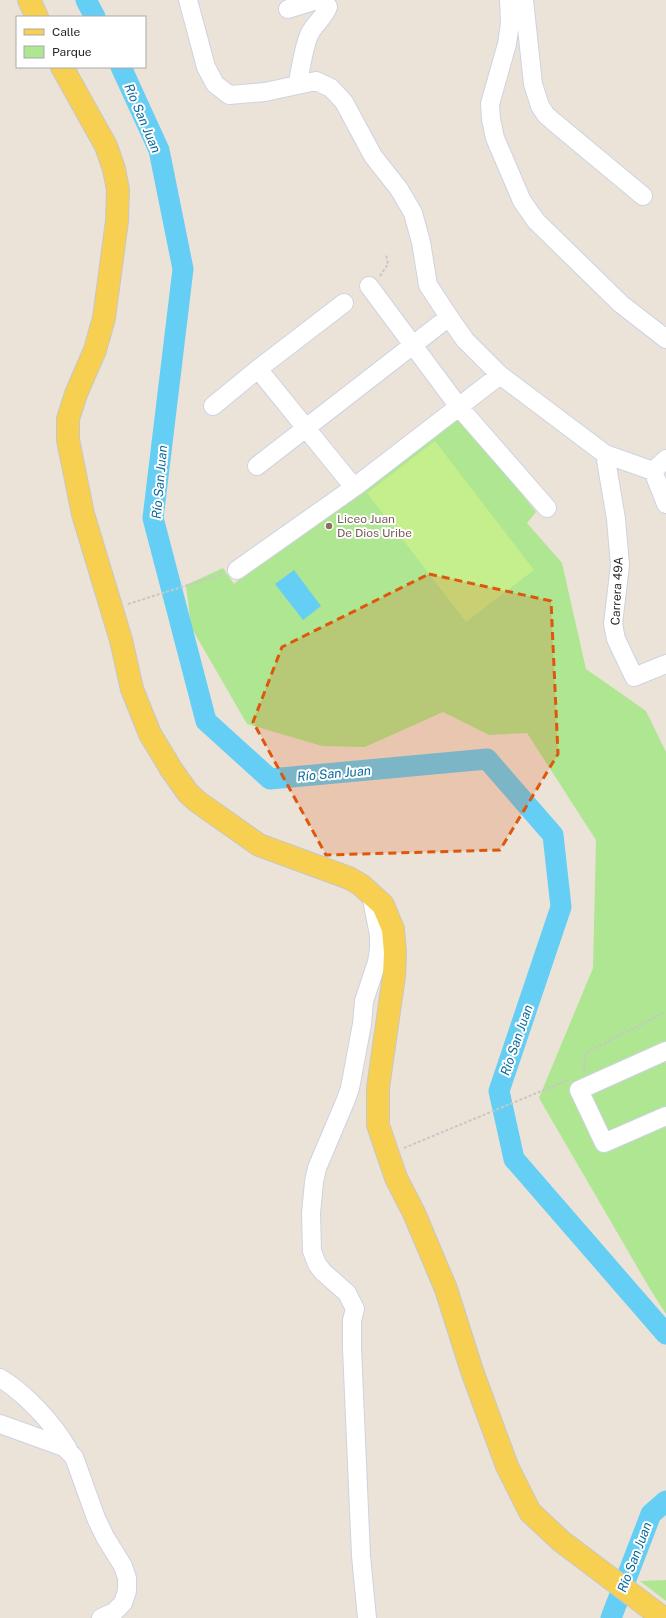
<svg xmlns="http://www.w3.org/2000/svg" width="666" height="1618" font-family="'Public Sans',sans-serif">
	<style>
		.green { fill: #aee691 }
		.pitch { fill: #c5ee8c }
		.water { fill: #65cef4 }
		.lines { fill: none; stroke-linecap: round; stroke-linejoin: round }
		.river { stroke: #65cef4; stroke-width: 21 }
		.minor-casing { stroke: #ced2e2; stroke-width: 20 }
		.major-casing { stroke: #c7c7c7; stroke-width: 24 }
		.path { stroke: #c7c7c7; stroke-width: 2; stroke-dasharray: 3 2; stroke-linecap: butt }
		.minor { stroke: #fff; stroke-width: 18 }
		.major { stroke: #f7d052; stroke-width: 22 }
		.marked { fill: #de570d; fill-opacity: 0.2; stroke: #de570d; stroke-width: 3; stroke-dasharray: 8 5; stroke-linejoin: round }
		.education-dot { fill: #8d6e63; stroke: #fff; stroke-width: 1.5 }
		.labels { text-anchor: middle; stroke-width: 4; stroke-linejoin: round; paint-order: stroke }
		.education-label { font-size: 12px; fill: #785e54; stroke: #fff; text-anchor: start }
		.street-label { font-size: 12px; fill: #282828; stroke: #fff }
		.water-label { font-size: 13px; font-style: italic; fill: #076a9d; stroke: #fff }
	</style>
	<rect width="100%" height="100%" fill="#ece3d8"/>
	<!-- green -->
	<path class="green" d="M458 414 536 512 527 523 562 563 586 669 646 711 666 752V1314L650 1289 539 1098 593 968 596 840 527 733 489 735 443 712 365 747 322 746 247 724 191 627 186 585 223 568 234 584 273 551Z
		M666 1580V1601L640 1581Z"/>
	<!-- pitch -->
	<path class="pitch" d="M435 441 534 570 466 622 367 493Z"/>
	<!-- water -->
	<path class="water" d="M294 570 321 606 303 620 275 584Z"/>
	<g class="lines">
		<!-- river -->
		<path class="river" d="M86 0 95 17
			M121 67 159 150 183 269 153 518 206 721 270 779 487 759 553 835 561 907 499 1091 514 1159 666 1334
			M611 1618 651 1514 666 1501"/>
		<defs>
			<path id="minor" d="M188 0 206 67 215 84 229 95 265 92 316 81 331 88 344 102 373 156 399 189 413 213 421 242 428 285 449 317 465 340 500 375 605 454 653 471
				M509 0 510 23 507 44 490 104 491 119 495 138 522 201 536 221 621 304 666 339
				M524 0 533 84 540 106 546 115 554 122 643 196
				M288 9 317 0
				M297 85C301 70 303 49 309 35 314 24 324 18 328 7L325 2 321 0
				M369 286 459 407 547 508
				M258 369 348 480 356 486
				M213 406 258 369 344 303
				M605 454 616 519 620 565 613 624 616 639 634 677 666 664
				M257 466 449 317
				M653 471 666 504
				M653 471 666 459
				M237 570 356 486 500 375
				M666 1051 579 1090 604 1143 666 1116
				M0 1378C25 1393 53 1423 68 1449
				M0 1424 64 1447 74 1457 96 1518 105 1537 123 1566 127 1578V1591L123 1603 114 1612 101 1618
				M367 1618 361 1556 352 1348V1320L355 1309 347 1293 323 1272 317 1264 312 1251 311 1213 314 1182 317 1168 345 1102 350 1088 362 1024 364 1001 377 962 379 949V935L371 894"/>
			<path id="major" d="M29 0 37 17
				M62 67 106 146 114 169 118 190 117 221 104 318 95 350 76 394 68 419V440L83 514 121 640 132 689 150 734 171 769 188 793 198 802 259 845 349 878 361 885 383 905 393 929 395 953 394 976 378 1088V1125L396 1178 414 1213 446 1289 472 1371 507 1466 530 1512 561 1541 663 1618"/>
		</defs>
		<!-- minor casing -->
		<use href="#minor" class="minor-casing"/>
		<!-- major casing -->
		<use href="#major" class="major-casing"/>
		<!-- path -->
		<path class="path" d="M380 276 388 264 386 254
			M128 604 223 574
			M584 1072 585 1053 666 1012
			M404 1148 568 1080"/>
		<!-- minor -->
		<use href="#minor" class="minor"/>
		<!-- major -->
		<use href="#major" class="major"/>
	</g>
	<!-- marked area -->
	<path class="marked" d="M429 574 551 601 558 754 500 850 326 855 253 722 282 647Z"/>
	<!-- markers -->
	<circle class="education-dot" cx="329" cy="526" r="4"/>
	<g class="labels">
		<!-- education labels -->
		<g class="education-label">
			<text x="337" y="523">Liceo Juan<tspan x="337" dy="14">De Dios Uribe</tspan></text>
		</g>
		<!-- street labels -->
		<g class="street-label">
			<text transform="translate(617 591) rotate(-87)" y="4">Carrera 49A</text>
		</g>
		<!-- water labels -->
		<g class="water-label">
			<text transform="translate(143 118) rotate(67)" y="5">Río San Juan</text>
			<text transform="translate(159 482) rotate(-85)" y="5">Río San Juan</text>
			<text transform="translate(334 773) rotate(-5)" y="5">Río San Juan</text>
			<text transform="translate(516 1040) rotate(-71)" y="5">Río San Juan</text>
			<text transform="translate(634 1557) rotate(-69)" y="5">Río San Juan</text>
		</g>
	</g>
	<!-- legend -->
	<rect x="16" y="16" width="130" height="52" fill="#ffffff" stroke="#a9a9a9"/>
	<rect x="24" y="29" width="20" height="6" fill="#f7d052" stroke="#a9a9a9"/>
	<text x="52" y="36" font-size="12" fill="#282828">Calle</text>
	<rect x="24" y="46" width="20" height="12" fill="#aee691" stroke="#a9a9a9"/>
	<text x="52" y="56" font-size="12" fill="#282828">Parque</text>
</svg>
